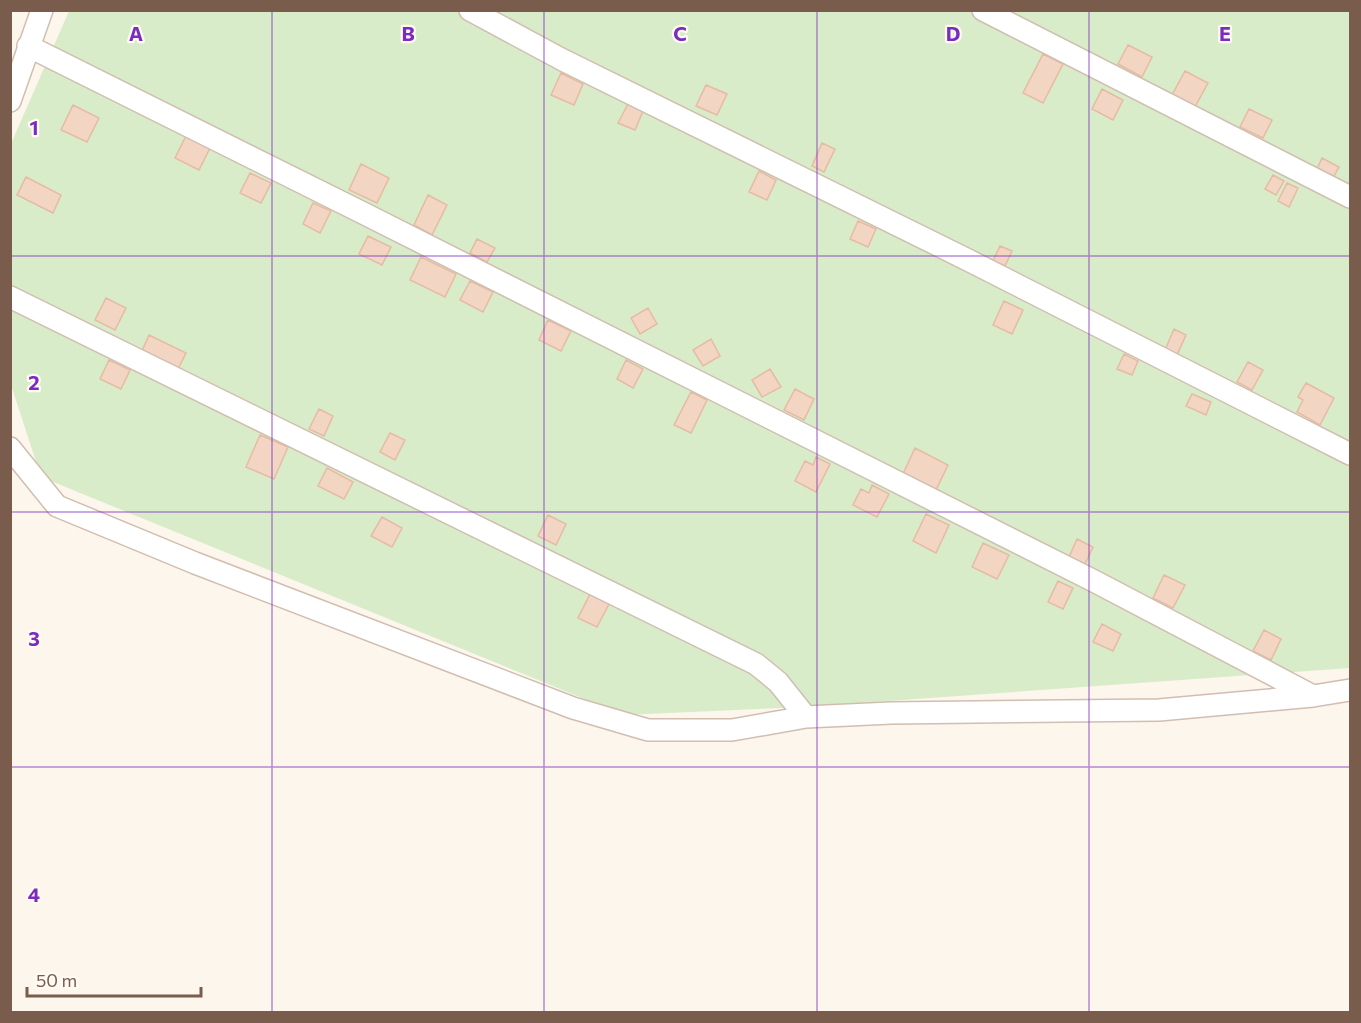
<svg xmlns="http://www.w3.org/2000/svg" width="1361" height="1023" font-family="Commissioner,sans-serif">
	<style>
		.green { fill: #d8ecc9 }
		.building { fill: #f3d5c3; stroke: #e6bba3; stroke-width: 1.5 }
		.lines { fill: none; stroke-linecap: round; stroke-linejoin: round }
		.street-casing { stroke: #d1beb0; stroke-width: 24 }
		.street { stroke: #fff; stroke-width: 21 }
		.grid { fill: none; stroke: #7b2cbf; stroke-width: 1.5; stroke-opacity: 0.55 }
		.grid-label { font-size: 20px; text-anchor: middle; font-weight: bold; fill: #7b2cbf; stroke: #fffaf3; stroke-width: 4.5; stroke-linejoin: round; paint-order: stroke }
	</style>
	<rect width="100%" height="100%" fill="#fdf6ec"/>
	<!-- green -->
	<path class="green" d="M69 11H1350V668L803 707 624 715 41 477 11 385 10 146Z"/>
	<!-- building -->
	<path class="building" d="M1128 45 1152 57 1142 77 1118 64Z
		M1043 54 1063 64 1043 103 1023 93Z
		M1185 71 1208 83 1195 107 1172 95Z
		M561 73 583 84 574 105 551 95Z
		M706 85 727 94 717 115 696 106Z
		M1102 89 1123 100 1113 120 1092 109Z
		M628 104 643 111 635 130 618 123Z
		M73 105 99 118 87 142 61 130Z
		M1249 109 1272 120 1263 138 1240 127Z
		M186 136 210 148 199 170 175 158Z
		M822 143 835 149 824 172 812 166Z
		M1322 158 1339 167 1333 178 1317 169Z
		M361 164 389 178 377 203 349 190Z
		M759 171 776 180 767 200 749 192Z
		M250 173 271 183 261 203 240 193Z
		M1273 175 1284 181 1276 195 1265 189Z
		M26 177 61 195 53 213 17 195Z
		M1287 183 1298 188 1289 207 1278 201Z
		M428 195 447 205 432 235 414 225Z
		M313 203 331 211 320 233 303 224Z
		M858 221 876 229 868 247 850 239Z
		M368 236 391 247 382 265 359 254Z
		M477 239 495 248 487 262 470 253Z
		M1000 246 1012 251 1005 266 993 261Z
		M421 257 456 274 445 297 410 280Z
		M470 281 493 292 483 312 460 300Z
		M106 298 126 308 115 330 95 320Z
		M1004 301 1023 310 1012 334 993 325Z
		M648 308 657 324 640 334 631 318Z
		M548 320 571 331 561 351 539 340Z
		M1174 329 1186 335 1177 355 1165 350Z
		M149 335 186 353 178 369 142 351Z
		M711 339 720 356 703 366 693 350Z
		M1124 354 1138 361 1132 375 1117 369Z
		M109 360 130 370 121 389 100 379Z
		M626 360 643 369 633 388 617 379Z
		M1248 362 1263 370 1252 390 1237 382Z
		M770 369 781 387 762 397 752 380Z
		M1306 383 1334 398 1320 425 1297 412 1303 400 1298 397Z
		M795 389 814 399 804 420 784 410Z
		M691 392 707 400 691 433 674 425Z
		M1192 394 1211 402 1206 415 1186 406Z
		M319 409 333 416 324 436 309 429Z
		M390 433 405 440 395 460 380 452Z
		M260 435 288 447 274 479 246 467Z
		M915 448 948 465 936 490 903 474Z
		M816 457 830 464 816 492 795 481 805 461 813 465Z
		M327 468 353 482 344 499 318 486Z
		M872 485 889 494 877 517 853 505 861 489 869 493Z
		M926 514 949 525 936 553 913 541Z
		M548 515 566 524 556 545 538 536Z
		M382 517 402 528 392 547 371 536Z
		M1077 539 1093 547 1085 564 1069 557Z
		M983 543 1009 555 997 579 972 567Z
		M1164 575 1185 585 1173 608 1153 598Z
		M1058 581 1073 588 1063 609 1048 602Z
		M590 594 609 604 597 627 578 618Z
		M1102 624 1121 634 1113 651 1093 642Z
		M1264 630 1281 639 1271 660 1253 651Z"/>
	<g class="lines">
		<defs>
			<path id="street" d="M470 10 561 59 968 260 1350 454
				M983 10 1350 197
				M28 46 359 211 1094 581 1313 696
				M10 101 42 10
				M10 297 756 664 778 682 806 717
				M10 448 57 506 195 563 573 708 648 730H732L806 717 891 713 1159 710 1313 696 1350 690"/>
		</defs>
		<!-- street casing -->
		<use href="#street" class="street-casing"/>
		<!-- street -->
		<use href="#street" class="street"/>
	</g>
	<!-- grid -->
	<path class="grid" d="M272 10V1012M544 10V1012M817 10V1012M1089 10V1012M10 256H1350M10 512H1350M10 767H1350"/>
	<g class="grid-label">
		<text x="136" y="41">A</text>
		<text x="408" y="41">B</text>
		<text x="680" y="41">C</text>
		<text x="953" y="41">D</text>
		<text x="1225" y="41">E</text>
		<text x="34" y="135">1</text>
		<text x="34" y="390">2</text>
		<text x="34" y="646">3</text>
		<text x="34" y="902">4</text>
	</g>
	<!-- border -->
	<rect width="1361" height="1023" fill="none" stroke="#7a5c4d" stroke-width="24"/>
	<!-- scale -->
	<path d="M27 987v9h174v-9" fill="none" stroke="#7a5c4d" stroke-width="3"/>
	<text x="36" y="987" font-size="18" fill="#7a5c4d" stroke="#fffaf3" stroke-width="4.5" paint-order="stroke">50 m</text>
</svg>
